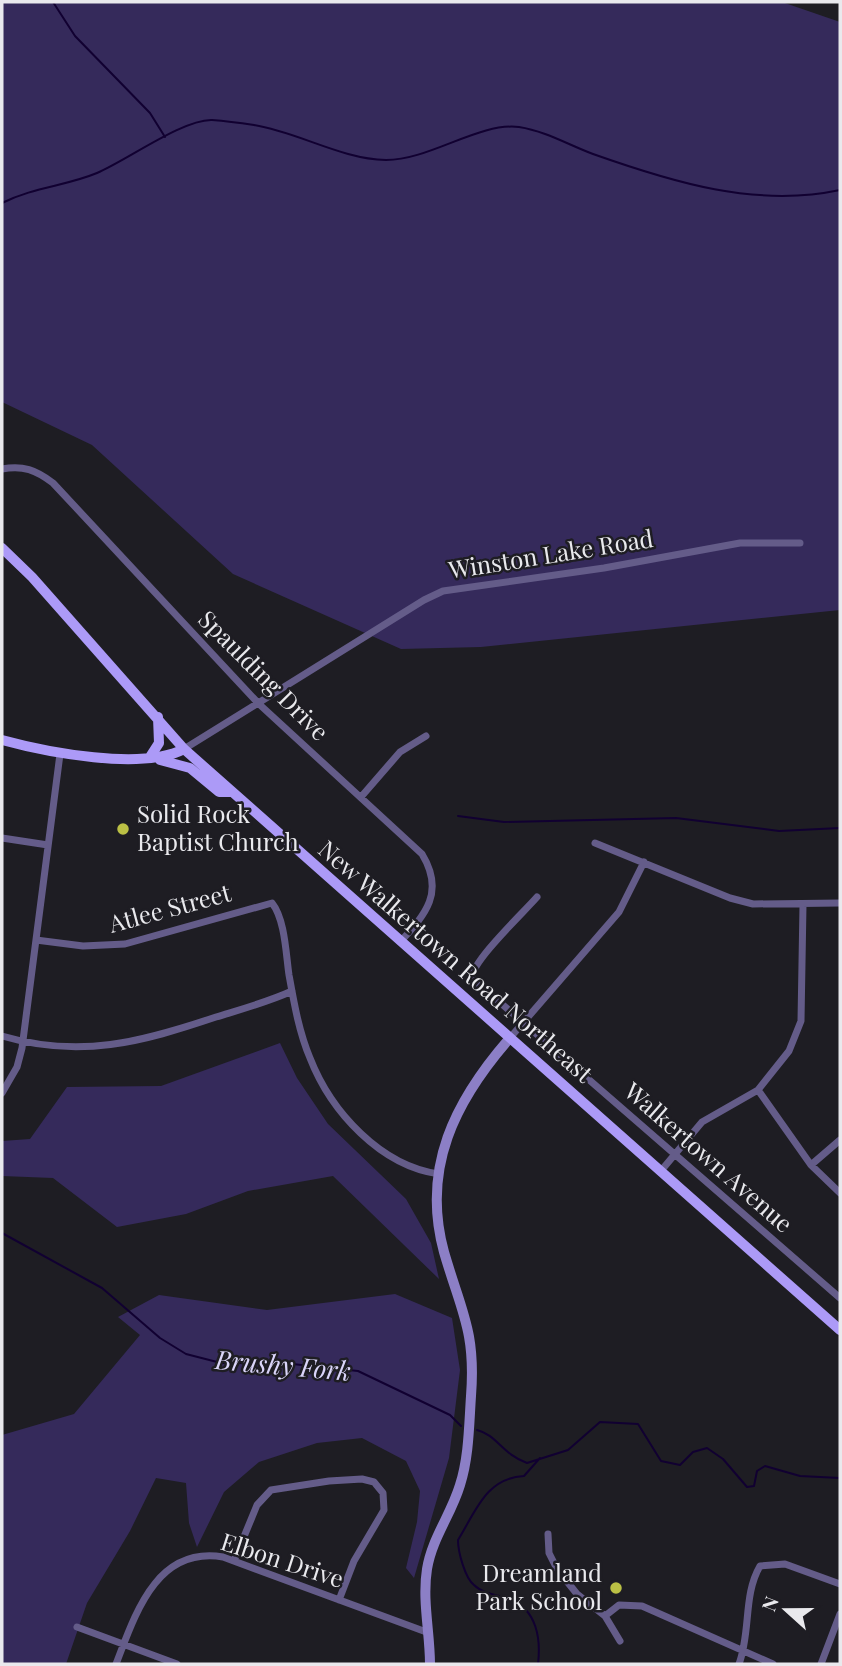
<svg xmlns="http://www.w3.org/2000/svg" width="842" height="1666" font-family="'Playfair Display',serif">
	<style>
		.green { fill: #352a5b }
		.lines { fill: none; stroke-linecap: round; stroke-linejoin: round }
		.stream { stroke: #110031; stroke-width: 2 }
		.street { stroke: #645c89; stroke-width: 7 }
		.secondary { stroke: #8c7fc6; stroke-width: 10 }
		.primary { stroke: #ac9af7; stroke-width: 10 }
		.poi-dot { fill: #bbc045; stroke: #1e1d23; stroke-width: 2.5 }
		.labels { text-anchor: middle; stroke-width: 5; stroke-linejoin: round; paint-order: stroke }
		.street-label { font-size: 24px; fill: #e9e9ed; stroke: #1e1d23 }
		.poi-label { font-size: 24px; fill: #e9e9ed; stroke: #1e1d23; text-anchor: start }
		.water-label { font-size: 26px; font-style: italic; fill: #dad5f9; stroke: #1e1d23 }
	</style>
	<rect width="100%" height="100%" fill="#1e1d23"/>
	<!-- green -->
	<path class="green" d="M2 2H782L840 22V610L481 647 401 649 233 574 92 445 2 402Z
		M280 1043 297 1078 328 1124 406 1199 431 1243 439 1279 333 1176 248 1191 186 1214 117 1227 53 1178 2 1176V1141L30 1139 67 1087 161 1086Z
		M395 1294 452 1318 460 1370 449 1458 414 1578 406 1568 417 1522 420 1491 406 1461 362 1438 317 1443 259 1462 224 1492 197 1547 189 1523 186 1483 156 1478 130 1531 87 1603 66 1664H2V1435L74 1414 140 1335 118 1317 159 1295 267 1310Z"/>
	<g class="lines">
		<!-- stream -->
		<path class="stream" d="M53 2 75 36 150 113 165 137
			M2 203C34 187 66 186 97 173 126 161 183 119 212 120 226 121 241 123 254 125 298 132 341 159 386 160 430 160 479 122 519 127 545 131 569 145 593 154 672 182 756 208 840 190
			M458 816 504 822 676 818 779 831 840 828
			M2 1233 102 1288 160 1338 186 1354 221 1363H283L358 1371 450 1415 461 1426
			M477 1430C497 1435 502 1454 527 1463L568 1450 600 1422 638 1424 661 1461 680 1465 693 1452 707 1448 723 1459 747 1487 754 1486 757 1471 765 1466 800 1476 840 1478
			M538 1664C541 1639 537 1610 510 1599 498 1595 483 1594 474 1585 465 1578 458 1552 458 1540 476 1511 486 1478 524 1476L540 1458"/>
		<!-- street -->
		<path class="street" d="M2 469C23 465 36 470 53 483L259 704 422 854C445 892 426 914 400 942
			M184 749 424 600 443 591 604 568 740 543H800
			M361 797 400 752 426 736
			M2 838 48 845
			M595 843 730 898 753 904 840 903
			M537 897C524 912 471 962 472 978L840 1298
			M36 940 83 946 125 944 272 903C285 919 286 955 289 975 294 1003 299 1032 310 1058 331 1112 381 1166 439 1174
			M2 1036C80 1059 142 1042 216 1017 242 1009 268 1002 292 991
			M509 1039 619 912 644 862
			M758 1090 811 1165 840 1193
			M2 1093 17 1067 22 1048 60 754
			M811 1165 840 1140
			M660 1172 702 1122 758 1090 789 1051 801 1021 803 905
			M548 1534 549 1553 557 1569 577 1594 605 1616 620 1641
			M234 1561 257 1505 271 1490 329 1481 362 1479 374 1482 383 1493 384 1510 354 1561 339 1600
			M605 1616 619 1605 642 1606 773 1664
			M77 1627 177 1664
			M116 1664C135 1615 156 1546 223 1557L429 1633
			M739 1664C751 1632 743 1595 760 1566L785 1564 840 1584
			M821 1664 840 1614"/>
		<!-- secondary -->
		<path class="secondary" d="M430 1664C430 1633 422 1600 427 1569 432 1538 451 1515 460 1485 469 1457 469 1425 471 1396 476 1331 461 1311 444 1252 421 1168 455 1101 509 1039"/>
		<!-- primary -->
		<path class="primary" d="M2 548 32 577 184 749 840 1330
			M2 740C46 752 142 771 184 749
			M150 757 159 743 158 717
			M160 760 190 768 219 792H232"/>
	</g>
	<!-- markers -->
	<g class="poi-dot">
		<circle cx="123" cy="829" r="7"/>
		<circle cx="616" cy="1588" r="7"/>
	</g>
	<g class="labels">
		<!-- street labels -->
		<g class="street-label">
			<text transform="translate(551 555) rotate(-9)" y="8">Winston Lake Road</text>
			<text transform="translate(263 676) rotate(45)" y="8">Spaulding Drive</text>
			<text transform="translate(170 909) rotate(-15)" y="8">Atlee Street</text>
			<text transform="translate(455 962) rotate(41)" y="8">New Walkertown Road Northeast</text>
			<text transform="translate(708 1158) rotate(41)" y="8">Walkertown Avenue</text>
			<text transform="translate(282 1561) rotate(18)" y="8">Elbon Drive</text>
		</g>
		<!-- poi labels -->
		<g class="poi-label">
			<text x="137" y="823">Solid Rock<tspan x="137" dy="28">Baptist Church</tspan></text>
			<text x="602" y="1582" text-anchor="end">Dreamland<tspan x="602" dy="28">Park School</tspan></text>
		</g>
		<!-- water labels -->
		<g class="water-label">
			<text transform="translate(283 1366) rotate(5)" y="9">Brushy Fork</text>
		</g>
	</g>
	<!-- border -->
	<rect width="842" height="1666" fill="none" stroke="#e9e9ed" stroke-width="7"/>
	<!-- north arrow -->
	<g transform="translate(786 1610) rotate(291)" stroke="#1e1d23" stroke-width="5" paint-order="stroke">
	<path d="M0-5L12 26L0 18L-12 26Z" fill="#e9e9ed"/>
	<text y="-10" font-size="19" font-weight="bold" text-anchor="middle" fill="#e9e9ed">N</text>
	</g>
</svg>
